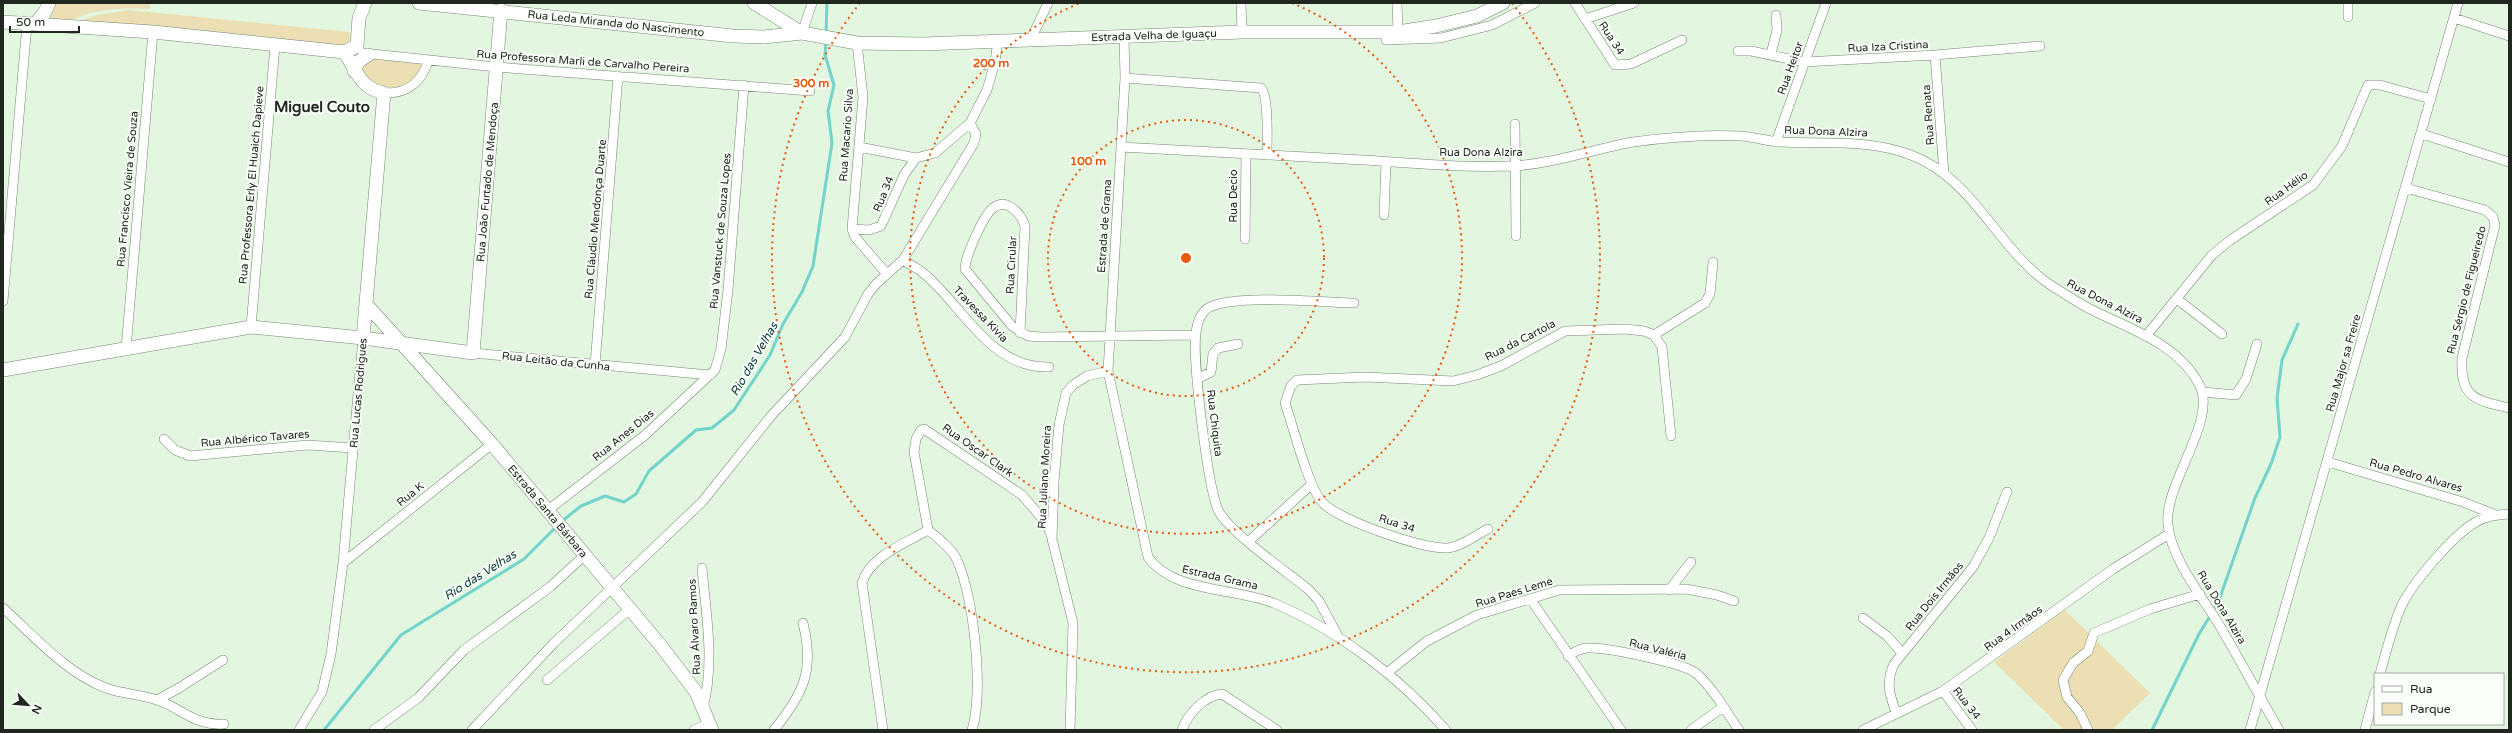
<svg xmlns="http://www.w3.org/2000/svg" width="2512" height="733" font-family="'Varela Round',sans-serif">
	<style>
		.green { fill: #ebdfb3 }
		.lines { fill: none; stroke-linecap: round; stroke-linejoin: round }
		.stream { stroke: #72d4cc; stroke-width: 3 }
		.street-casing { stroke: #768773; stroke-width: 10 }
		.secondary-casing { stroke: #768773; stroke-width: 14 }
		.street { stroke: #fff; stroke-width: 9 }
		.secondary { stroke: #fff; stroke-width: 13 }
		.ring { fill: none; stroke: #e8590c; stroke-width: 2; stroke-dasharray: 2 4 }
		.labels { text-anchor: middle; stroke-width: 4; stroke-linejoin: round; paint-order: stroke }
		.street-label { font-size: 11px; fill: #20271f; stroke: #fbfffa }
		.water-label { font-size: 12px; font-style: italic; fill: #073835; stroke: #fbfffa }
		.district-label { font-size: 15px; font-weight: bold; fill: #20271f; stroke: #fbfffa }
		.centre { fill: #e8590c; stroke: #fbfffa; stroke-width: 2 }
		.ring-label { font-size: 12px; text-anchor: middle; font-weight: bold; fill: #e8590c; stroke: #fbfffa; stroke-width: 4; stroke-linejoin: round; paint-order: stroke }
	</style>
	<rect width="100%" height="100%" fill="#e3f7e0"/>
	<!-- green -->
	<path class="green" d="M55 3H150V9C132 8 113 8 94 12 74 17 72 26 50 19Z
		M129 10 350 32 349 47 75 23 97 15Z
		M369 58 424 64C417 80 399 93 381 88 373 86 364 76 358 71Z
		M2065 610 2150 693 2112 730H2064L1994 662Z"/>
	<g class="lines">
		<!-- stream -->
		<path class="stream" d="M826 33 827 3
			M561 522 581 506 605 496 624 502 636 494 649 471 696 430 712 428 734 410 770 355 783 324 802 292 813 266 832 143 828 111 834 85 825 55 826 41
			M324 730 401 635 524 559 556 527
			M2152 730 2199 634 2218 603 2255 498 2271 464 2280 437 2277 398 2282 360 2298 324"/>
		<defs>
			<path id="street" d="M1241 3 1242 32
				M1397 3 1398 32
				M1575 3 1615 65 1631 64 1682 40
				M2348 3V17
				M2454 18 2509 36
				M1585 19 1634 3
				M802 33 812 3
				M1124 35 1125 78 1108 371 1148 557C1174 594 1237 587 1276 604 1341 632 1400 678 1446 730
				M1031 39 1048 3
				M1386 40 1441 38 1492 25 1535 3
				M857 43 863 97 852 229 855 237 887 274
				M1738 51H1751L1804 62 1935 55 2040 46
				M363 53 496 67 810 91
				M1771 54 1777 30 1776 15
				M1935 55 1944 174
				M1125 78 1261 88C1269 96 1267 142 1267 155
				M384 93C407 94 422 82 428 61
				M1515 124 1516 236
				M2422 134 2509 162
				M1776 142 1826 3
				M859 147 916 158
				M1121 147C1202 151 1282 156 1363 160 1411 163 1461 168 1511 166 1548 165 1594 149 1633 142 1669 137 1705 134 1741 136 1754 137 1767 141 1780 142 1824 144 1869 139 1911 155 1975 179 1998 251 2052 286 2065 294 2078 303 2092 310 2130 329 2178 344 2199 384 2219 420 2163 484 2168 525 2171 559 2204 599 2221 628 2241 662 2259 696 2279 730
				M2406 188 2485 210 2493 217 2495 225 2462 358C2460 397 2474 400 2509 408
				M1384 215 1386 162
				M852 229 869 230 881 226 904 175 916 158 935 153 970 123 987 90 995 62 998 40
				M1245 239 1246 154
				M903 260C911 265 921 270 928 277 965 311 993 369 1049 367
				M2177 299 2222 334
				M3 301 27 24
				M251 327 275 45
				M1020 333 1025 226C1021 214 1007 197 993 208 983 216 965 257 965 269L1012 326 1028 336 1041 337 1195 335
				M1654 335 1705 303 1710 294 1713 262
				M2146 336 2212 255 2229 241 2313 185 2342 146 2368 85H2380L2431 99
				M126 349 153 32
				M473 353 710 375
				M595 365 618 76
				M1197 379 1211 372 1213 354 1218 348 1238 344
				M2203 392 2236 395 2246 379 2257 344
				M164 439 175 450 190 456 308 445 353 448
				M2328 462 2463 502 2496 515
				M548 510 644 436 715 370 721 349 728 290 744 85
				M1488 529C1476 535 1461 547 1447 548 1422 549 1338 520 1322 502 1308 486 1293 426 1285 403L1291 386 1297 380 1365 377 1453 381 1477 375 1501 366 1565 331 1625 329 1644 331 1654 335 1662 347 1671 436
				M928 530 914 452 916 439 921 430 924 429 1022 495 1046 523 1052 537
				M1249 541 1312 484
				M343 563 492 444
				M702 568C706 614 715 662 703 708
				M1669 590 1691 562
				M1531 600 1621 730
				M3 608C34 636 66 673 106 688 122 694 140 694 157 700 182 708 194 726 224 724
				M1863 618 1887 636 1902 653
				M1339 638 1319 601 1308 589C1287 572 1232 534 1219 512 1208 491 1192 358 1196 333 1197 324 1200 312 1210 307 1236 294 1322 302 1354 303
				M1568 656C1574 652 1581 648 1588 648 1606 647 1685 663 1697 674 1714 689 1726 712 1739 730
				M1388 672 1427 641 1477 615 1559 590 1686 589 1717 595 1734 601
				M2380 674C2386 651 2392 628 2401 607 2412 583 2454 534 2476 522 2486 516 2498 515 2509 514
				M547 680 631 608
				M1943 691 1972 730
				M157 700 179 688 223 660
				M1896 712C1889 694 1886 682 1894 664L1973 567 1989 538 2007 492
				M299 730 322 692 331 654 343 563 363 338
				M374 730 418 698 464 650 550 587 585 555
				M472 730 554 643 702 502 771 416 845 337 868 294 877 283 903 260 974 143 976 134 970 123
				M694 730 708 724
				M774 730C803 694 815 671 803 623
				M883 730 862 583C870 556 906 543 928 530 938 538 950 547 956 558 974 594 984 692 972 730
				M1070 730 1073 623 1052 539 1054 481 1059 425 1066 393 1073 385 1087 376 1108 371
				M1182 730C1187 715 1205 695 1222 694L1277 730
				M1691 730 1723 707
				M1863 730 1943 691 2113 569 2169 534
				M2088 730 2080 713 2067 697 2063 680 2073 663 2088 651 2094 633 2150 609 2200 594
				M2250 730 2458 3
				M2365 730 2375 692"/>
			<path id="secondary" d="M419 3 733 36 764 37 802 33 857 43 923 44 1242 32H1398L1436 26 1477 16 1503 3
				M754 3 802 33
				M3 22 153 32 344 52 357 46 359 18 365 3
				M35 24 45 12 49 3
				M344 52C357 70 359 88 384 93L363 338
				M354 71 358 62 368 55
				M366 304 492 444 661 646 696 692 712 730
				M3 370 251 327 363 338 473 353 501 10"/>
		</defs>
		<!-- street casing -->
		<use href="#street" class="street-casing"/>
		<!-- secondary casing -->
		<use href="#secondary" class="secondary-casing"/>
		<!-- street -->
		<use href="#street" class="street"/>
		<!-- secondary -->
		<use href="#secondary" class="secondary"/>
	</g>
	<!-- distance rings -->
	<g class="ring">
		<circle cx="1186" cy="258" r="138"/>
		<path d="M1292 3A276 276 0 1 1 1080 3"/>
		<path d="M1512 3A414 414 0 1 1 860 3"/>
	</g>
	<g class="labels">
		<!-- street labels -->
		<g class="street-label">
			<text transform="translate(616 23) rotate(6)" y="4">Rua Leda Miranda do Nascimento</text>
			<text transform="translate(1154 35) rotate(-2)" y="4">Estrada Velha de Iguaçu</text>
			<text transform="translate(1612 38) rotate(57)" y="4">Rua 34</text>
			<text transform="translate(1888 46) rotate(-3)" y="4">Rua Iza Cristina</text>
			<text transform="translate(583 61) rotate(4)" y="4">Rua Professora Marli de Carvalho Pereira</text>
			<text transform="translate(1790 68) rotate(-70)" y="4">Rua Heitor</text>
			<text transform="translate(1928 115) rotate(-94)" y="4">Rua Renata</text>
			<text transform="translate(1826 131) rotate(2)" y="4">Rua Dona Alzira</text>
			<text transform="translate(846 135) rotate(-86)" y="4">Rua Macario Silva</text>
			<text x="1481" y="156">Rua Dona Alzira</text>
			<text transform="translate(487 182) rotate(-85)" y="4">Rua João Furtado de Mendoça</text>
			<text transform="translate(251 185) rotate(-85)" y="4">Rua Professora Erly El Huaich Dapieve</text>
			<text transform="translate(2286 188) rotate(-36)" y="4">Rua Hélio</text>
			<text transform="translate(127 189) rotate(-85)" y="4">Rua Francisco Vieira de Souza</text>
			<text transform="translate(883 194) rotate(-68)" y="4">Rua 34</text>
			<text transform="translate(1233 196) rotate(-90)" y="4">Rua Decio</text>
			<text transform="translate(595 219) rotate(-85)" y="4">Rua Cláudio Mendonça Duarte</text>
			<text transform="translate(1104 226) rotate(-86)" y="4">Estrada de Grama</text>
			<text transform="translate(720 231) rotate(-85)" y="4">Rua Vanstuck de Souza Lopes</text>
			<text transform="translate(1011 265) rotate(-87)" y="4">Rua Cirular</text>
			<text transform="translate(2466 290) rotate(-76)" y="4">Rua Sérgio de Figueiredo</text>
			<text transform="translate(2105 301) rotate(27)" y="4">Rua Dona Alzira</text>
			<text transform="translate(981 314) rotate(46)" y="4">Travessa Kivia</text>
			<text transform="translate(1520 340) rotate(-27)" y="4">Rua da Cartola</text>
			<text transform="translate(556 361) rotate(6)" y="4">Rua Leitão da Cunha</text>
			<text transform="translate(2343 363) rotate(-74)" y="4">Rua Major sa Freire</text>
			<text transform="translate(358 393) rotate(-85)" y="4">Rua Lucas Rodrigues</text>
			<text transform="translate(1215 423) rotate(83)" y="4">Rua Chiquita</text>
			<text transform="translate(623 435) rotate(-39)" y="4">Rua Anes Dias</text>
			<text transform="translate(255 438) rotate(-5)" y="4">Rua Albérico Tavares</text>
			<text transform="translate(978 450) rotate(35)" y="4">Rua Oscar Clark</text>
			<text transform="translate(2416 475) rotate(16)" y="4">Rua Pedro Alvares</text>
			<text transform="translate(1044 477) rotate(-87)" y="4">Rua Juliano Moreira</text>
			<text transform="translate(410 494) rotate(-39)" y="4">Rua K</text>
			<text transform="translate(548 511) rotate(50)" y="4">Estrada Santa Bárbara</text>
			<text transform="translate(1397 523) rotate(18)" y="4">Rua 34</text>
			<text transform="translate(1220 577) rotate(13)" y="4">Estrada Grama</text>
			<text transform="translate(1514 592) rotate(-17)" y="4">Rua Paes Leme</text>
			<text transform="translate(1934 596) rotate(-51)" y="4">Rua Dois Irmãos</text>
			<text transform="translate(2222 607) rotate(59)" y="4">Rua Dona Alzira</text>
			<text transform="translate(694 627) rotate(-93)" y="4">Rua Álvaro Ramos</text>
			<text transform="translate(2013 628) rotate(-36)" y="4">Rua 4 Irmãos</text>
			<text transform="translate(1658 649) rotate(14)" y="4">Rua Valéria</text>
			<text transform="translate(1967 703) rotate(53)" y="4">Rua 34</text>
		</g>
		<!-- water labels -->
		<g class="water-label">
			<text transform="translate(754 359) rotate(-60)" y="4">Rio das Velhas</text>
			<text transform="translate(480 575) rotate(-32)" y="4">Rio das Velhas</text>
		</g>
		<!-- district labels -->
		<g class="district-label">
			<text x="322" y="112">Miguel Couto</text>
		</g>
	</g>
	<circle cx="1186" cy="258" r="6" class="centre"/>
	<g class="ring-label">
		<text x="991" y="67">200 m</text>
		<text x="811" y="87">300 m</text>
		<text x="1088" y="165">100 m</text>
	</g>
	<!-- border -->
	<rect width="2512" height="733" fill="none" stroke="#20271f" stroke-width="8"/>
	<!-- legend -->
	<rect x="2374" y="673" width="130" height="52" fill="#fbfffa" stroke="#a3a9a2"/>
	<rect x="2382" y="686" width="20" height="6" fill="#ffffff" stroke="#a3a9a2"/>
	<text x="2410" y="693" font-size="12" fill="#20271f">Rua</text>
	<rect x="2382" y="703" width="20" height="12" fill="#ebdfb3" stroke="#a3a9a2"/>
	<text x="2410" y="713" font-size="12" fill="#20271f">Parque</text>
	<!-- north arrow -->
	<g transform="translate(28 705) rotate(116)" stroke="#fbfffa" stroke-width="3" paint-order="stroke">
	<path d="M0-3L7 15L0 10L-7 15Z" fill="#20271f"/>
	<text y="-6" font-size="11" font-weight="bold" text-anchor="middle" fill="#20271f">N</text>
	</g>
	<!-- scale -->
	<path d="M10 26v6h69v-6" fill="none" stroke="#20271f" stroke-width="2"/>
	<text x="16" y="26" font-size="12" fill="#20271f" stroke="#fbfffa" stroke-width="3" paint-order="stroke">50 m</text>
</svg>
